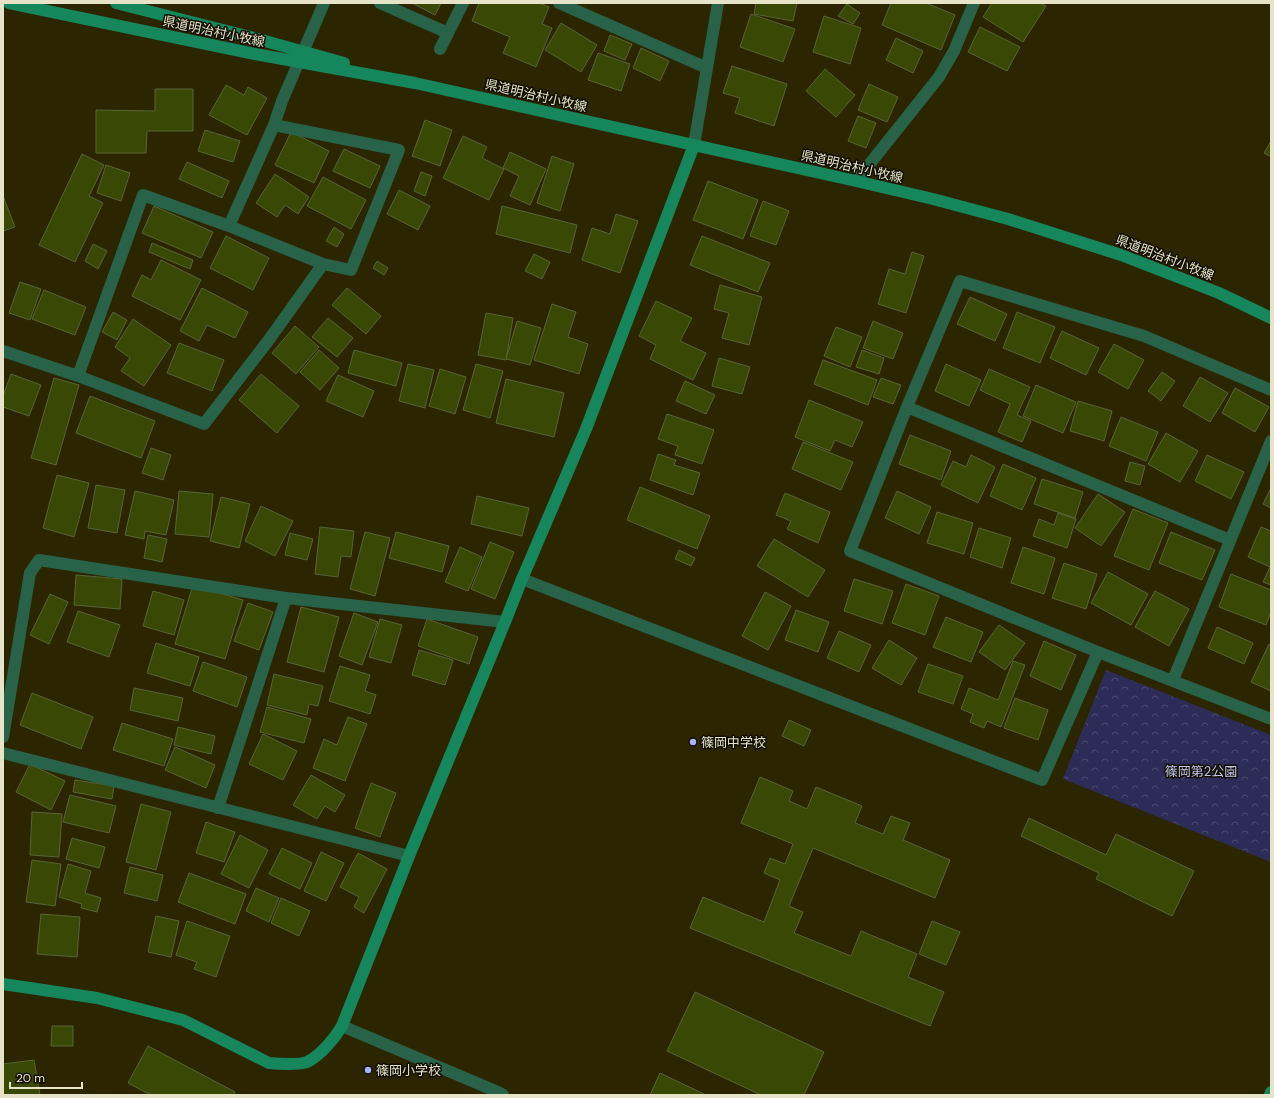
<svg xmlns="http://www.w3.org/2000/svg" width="1274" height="1098" font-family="'DM Sans','Noto Sans JP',sans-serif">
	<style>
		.park { fill: url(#park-crowns) }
		.building { fill: #3a4805; stroke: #586437 }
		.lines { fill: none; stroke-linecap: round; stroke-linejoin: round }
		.street { stroke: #286349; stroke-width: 12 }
		.secondary { stroke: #16865c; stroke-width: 12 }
		.poi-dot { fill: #acaffb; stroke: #110e00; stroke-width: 1.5 }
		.labels { text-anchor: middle; stroke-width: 3; stroke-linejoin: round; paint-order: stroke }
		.street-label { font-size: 13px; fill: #e6e3c9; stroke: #110e00 }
		.poi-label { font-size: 13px; fill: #e6e3c9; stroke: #110e00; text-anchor: start }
		.park-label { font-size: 13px; fill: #c3c6ee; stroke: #110e00 }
	</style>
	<defs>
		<pattern id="park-crowns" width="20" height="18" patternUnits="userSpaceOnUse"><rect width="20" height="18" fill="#2d2c59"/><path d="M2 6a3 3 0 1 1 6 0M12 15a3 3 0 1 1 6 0" fill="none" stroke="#4b4a70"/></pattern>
	</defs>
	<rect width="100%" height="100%" fill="#2b2600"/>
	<!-- park -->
	<path class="park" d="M1106 670 1271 735V862L1063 779Z"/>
	<!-- building -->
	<path class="building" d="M412 3H441L435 15Z
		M479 3H539L549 7 542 24 552 28 536 67 503 53 510 37 472 21Z
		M756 3H797L793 21 754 14Z
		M891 3H926L955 15 941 50 882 25Z
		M992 3H1041L1046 6 1023 42 983 17Z
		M847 4 860 13 853 24 838 16Z
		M751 14 795 29 783 62 740 47Z
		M824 16 861 28 850 64 813 52Z
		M561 23 597 45 581 72 545 50Z
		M980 27 1020 47 1007 71 968 52Z
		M610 35 632 44 625 60 604 51Z
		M896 38 923 51 913 73 886 60Z
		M641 48 669 61 660 81 633 68Z
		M598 53 630 64 621 91 588 80Z
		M732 66 787 84 774 126 735 113 740 98 723 93Z
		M825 69 855 95 836 117 806 91Z
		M869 84 898 97 887 122 858 110Z
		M226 85 244 95 248 87 267 98 247 135 209 115Z
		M155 89H193V131H147L146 153H96V110L155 111Z
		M858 116 876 123 866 148 848 141Z
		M425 120 452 130 440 166 412 156Z
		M205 130 240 141 233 162 198 151Z
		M291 132 329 151 314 183 275 165Z
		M463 136 487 147 482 158 504 169 489 200 443 178Z
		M1271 141V157L1264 153Z
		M344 149 380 166 370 188 333 171Z
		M510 152 546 169 530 205 510 196 519 176 503 168Z
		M82 154 104 165 89 196 103 203 75 262 39 245Z
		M552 156 574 164 560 211 537 203Z
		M187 162 229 181 222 198 179 179Z
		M106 165 130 173 121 201 97 193Z
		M421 172 432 176 425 196 414 191Z
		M275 174 309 197 298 214 285 205 277 217 256 203Z
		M323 177 366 200 351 229 307 206Z
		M708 181 758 200 743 239 693 220Z
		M399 190 430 206 418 230 387 214Z
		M3 196 15 227 3 231Z
		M763 201 789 211 776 245 750 236Z
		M154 206 213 232 201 258 142 233Z
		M502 206 577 225 570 253 496 234Z
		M616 214 638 221 620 273 582 260 592 228 610 234Z
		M334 227 344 234 337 247 326 241Z
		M226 236 269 258 253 290 210 268Z
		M702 236 770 263 758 292 690 265Z
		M152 243 193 260 190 269 149 252Z
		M93 244 107 251 98 269 85 261Z
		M912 252 924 256 906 313 878 304 889 269 905 274Z
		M534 254 550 262 542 279 525 271Z
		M161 260 201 280 180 320 132 296 142 275 151 280Z
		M377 261 388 268 384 275 373 268Z
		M20 282 41 289 30 320 9 313Z
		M720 285 762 297 749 345 722 338 729 313 714 309Z
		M202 288 248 312 235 338 207 325 199 341 180 331Z
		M347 288 381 316 366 334 332 305Z
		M44 290 86 307 75 335 32 319Z
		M970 297 1007 314 995 341 957 324Z
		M656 301 692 318 680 341 706 353 693 380 650 359 656 345 639 336Z
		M552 304 576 312 568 337 588 344 579 374 534 360Z
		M113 312 127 320 117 340 102 332Z
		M1017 312 1055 327 1040 363 1003 348Z
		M486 313 513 318 506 360 478 355Z
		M328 318 353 338 337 357 312 337Z
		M133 319 171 345 144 386 121 371 130 358 115 347Z
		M517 321 541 328 530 365 506 359Z
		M873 321 903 333 893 359 863 348Z
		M295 326 319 347 296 374 272 353Z
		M836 327 862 337 850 367 824 356Z
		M1062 331 1099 348 1086 375 1050 358Z
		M179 343 224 360 212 391 167 373Z
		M1114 344 1144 360 1128 389 1098 372Z
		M319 350 339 368 320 390 300 372Z
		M354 350 402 363 396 386 348 373Z
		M862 350 884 358 879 374 856 367Z
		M719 358 750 367 742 394 712 386Z
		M823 360 877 380 868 405 814 384Z
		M408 364 434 370 425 408 399 401Z
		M476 364 503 371 490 418 463 410Z
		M946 364 981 380 969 406 935 391Z
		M440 369 466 377 455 414 429 406Z
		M989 369 1030 387 1017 415 1031 421 1022 442 998 432 1010 404 980 390Z
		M1162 372 1175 381 1161 401 1148 391Z
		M11 374 41 385 29 416 3 407V396Z
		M261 374 299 406 277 433 239 400Z
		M338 375 374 391 363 417 326 401Z
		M1200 377 1228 393 1210 422 1183 406Z
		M54 378 79 385 56 465 31 458Z
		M881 378 901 385 893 404 873 397Z
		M506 379 564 393 554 437 496 423Z
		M685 381 715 395 706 414 676 401Z
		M1036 385 1076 402 1063 433 1023 416Z
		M1235 388 1269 407 1255 432 1222 413Z
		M90 396 155 421 141 458 76 433Z
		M809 400 863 422 852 447 835 440 830 451 795 437Z
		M1078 401 1112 411 1104 441 1070 431Z
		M667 414 714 430 702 464 675 455 678 446 658 439Z
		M1121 417 1158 432 1146 461 1109 446Z
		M1166 433 1198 451 1180 482 1148 464Z
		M910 435 951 451 941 480 899 464Z
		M803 442 853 462 841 490 792 469Z
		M151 448 171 455 163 480 142 473Z
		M658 454 676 460 674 465 700 473 693 495 650 480Z
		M971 455 995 467 978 503 941 485 953 461 966 467Z
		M1207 455 1244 472 1231 499 1195 481Z
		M1130 462 1145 466 1140 485 1125 481Z
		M1003 464 1036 478 1022 510 990 496Z
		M57 475 89 483 74 537 43 528Z
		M1042 479 1083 492 1075 518 1034 504Z
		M96 485 125 490 117 533 88 528Z
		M640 487 710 516 697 549 627 520Z
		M1271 488V508L1263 504Z
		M135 491 174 500 166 535 145 531 144 539 125 535Z
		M179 491 213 494 209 537 175 534Z
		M897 491 931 507 919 534 885 518Z
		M785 493 830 512 818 543 787 529 791 521 776 515Z
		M1098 494 1125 512 1101 546 1075 528Z
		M477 496 529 508 522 536 471 524Z
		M221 497 250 504 239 548 210 541Z
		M261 506 293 521 275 556 245 541Z
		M1133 509 1168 523 1149 570 1114 556Z
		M937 512 973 523 964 554 927 543Z
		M1058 513 1076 519 1067 548 1033 536 1039 519 1054 525Z
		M320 527 354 531 351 557 341 556 338 577 315 574Z
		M1261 527 1271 531V585L1263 582 1270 567 1248 557Z
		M979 528 1011 538 1002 568 970 557Z
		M365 532 390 538 375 596 350 589Z
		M396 532 449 546 442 572 389 558Z
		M1171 532 1215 550 1202 580 1159 563Z
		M290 533 313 539 307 560 285 555Z
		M148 535 167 539 162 562 144 558Z
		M774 539 825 570 808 597 757 566Z
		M490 542 514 552 495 599 471 589Z
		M460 547 482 557 468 591 445 582Z
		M1023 547 1055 558 1044 594 1011 583Z
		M679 550 695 558 691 566 675 559Z
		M1064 563 1097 574 1086 609 1052 598Z
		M1108 572 1148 594 1131 625 1091 603Z
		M1231 574 1271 590V612L1266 625 1219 607Z
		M76 575 122 579 120 609 74 605Z
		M854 579 893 591 882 624 844 611Z
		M906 584 939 596 925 635 892 623Z
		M193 585 243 600 225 659 175 644Z
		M153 591 184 600 174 635 143 626Z
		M1155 591 1189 609 1169 646 1135 627Z
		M765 592 791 606 768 650 742 636Z
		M50 594 68 602 49 644 30 635Z
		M248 603 273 612 259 650 234 641Z
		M301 607 339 617 324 672 287 662Z
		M796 610 829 622 818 652 785 640Z
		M78 611 120 625 109 657 67 642Z
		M354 613 378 622 362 665 339 656Z
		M946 617 983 632 971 662 933 647Z
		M380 619 402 625 391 663 369 657Z
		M427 619 478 637 469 664 418 646Z
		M999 625 1025 643 1005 670 979 652Z
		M1217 627 1253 643 1244 664 1208 648Z
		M839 631 871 645 859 672 827 658Z
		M889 640 917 658 901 685 872 668Z
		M1044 641 1076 655 1061 690 1030 676Z
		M156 643 199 657 190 686 147 673Z
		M1269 644 1271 645V691L1251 682Z
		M419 650 453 660 445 685 412 675Z
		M1013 661 1025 665 1001 727 987 721 984 728 970 722 973 714 961 709 969 688 998 700Z
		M203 662 247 677 237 707 193 691Z
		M928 664 963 676 953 704 918 692Z
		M340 666 370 675 365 691 376 695 370 714 329 701Z
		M274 674 323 686 318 706 309 704 307 715 267 705Z
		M134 688 183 698 178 721 130 710Z
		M32 693 93 717 81 749 20 725Z
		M1015 698 1048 710 1038 740 1004 728Z
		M267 707 311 719 304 743 260 732Z
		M348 717 367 724 345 781 313 768 324 739 337 745Z
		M789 720 811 730 804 746 782 736Z
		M122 723 173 739 164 766 113 750Z
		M178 727 215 736 211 754 174 745Z
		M263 734 297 751 283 780 249 764Z
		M175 747 215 765 206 788 165 770Z
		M30 764 65 781 51 810 16 792Z
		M311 775 345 795 335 812 325 806 317 819 293 805Z
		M760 777 793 791 789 801 807 809 816 787 862 806 855 823 883 834 891 816 910 823 903 840 950 860 935 898 813 848 789 906 803 912 794 933 851 956 861 931 917 954 908 977 944 992 930 1026 690 928 703 897 764 922 780 880 764 873 770 858 785 864 793 844 741 823Z
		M75 780 114 786 112 799 73 792Z
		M371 783 396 793 380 837 355 828Z
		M70 795 116 806 109 833 63 822Z
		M141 804 171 812 156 870 126 862Z
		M32 812 62 814 59 857 30 855Z
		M1029 818 1106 855 1116 834 1194 871 1172 916 1096 879 1099 873 1021 836Z
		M206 822 235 832 224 862 196 853Z
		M240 835 268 850 249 888 221 874Z
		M72 838 105 847 99 868 66 859Z
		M282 848 312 863 300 889 269 874Z
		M321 852 344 863 326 901 304 891Z
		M358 853 387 869 364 913 354 907 359 897 340 887Z
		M32 860 61 864 55 906 26 902Z
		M68 864 91 871 85 893 101 898 97 912 81 908 82 904 59 897Z
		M130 867 163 875 157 901 124 893Z
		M189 873 246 894 235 924 178 902Z
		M256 888 279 898 269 922 246 911Z
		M281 898 310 911 299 936 271 923Z
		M41 914 80 917 77 957 37 954Z
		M156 916 179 921 171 957 148 952Z
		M187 921 230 936 216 977 194 969 197 962 176 955Z
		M932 921 960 932 946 965 919 954Z
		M695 992 824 1052 804 1095H761L667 1051Z
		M52 1026H73V1046H51Z
		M148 1046 235 1092 233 1095H151L128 1083Z
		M34 1060 40 1095H3V1064Z
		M660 1073 706 1095H650Z"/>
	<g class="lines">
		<!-- street -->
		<path class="street" d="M380 3 448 33
			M559 3 707 68
			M440 49 463 3
			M694 145 718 3
			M856 181 939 77 954 51 974 3
			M229 226 274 125 282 101 324 3
			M3 351 78 376 204 424 268 341 323 264
			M78 376 143 195 229 226 323 264 351 270 399 150 274 125
			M1271 390 1144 336 960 281 907 407 850 551 1098 652 1271 719
			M907 407 1230 540
			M522 579 1042 780 1098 652
			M1173 680 1271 441
			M3 737 30 573 39 560 286 598 505 622
			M3 753 409 856
			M218 808 286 598
			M342 1026 498 1092 503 1095"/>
		<!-- secondary -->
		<path class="secondary" d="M9 3 255 54 415 83 856 181 933 199 1008 219 1121 255 1219 293 1271 318
			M116 3 258 39 344 63
			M3 984 97 998 183 1020 269 1063C278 1064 300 1065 307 1062 320 1056 335 1038 342 1026L409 856 505 622 522 579 586 429 694 145
			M1270 1095 1271 1092"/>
	</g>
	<!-- markers -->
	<g class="poi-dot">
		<circle cx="693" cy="742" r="4"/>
		<circle cx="368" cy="1070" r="4"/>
	</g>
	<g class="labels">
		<!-- street labels -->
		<g class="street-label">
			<text transform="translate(214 31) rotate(12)" y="5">県道明治村小牧線</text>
			<text transform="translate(536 95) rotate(13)" y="5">県道明治村小牧線</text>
			<text transform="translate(852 166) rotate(13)" y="5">県道明治村小牧線</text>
			<text transform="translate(1165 257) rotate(21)" y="5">県道明治村小牧線</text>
		</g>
		<!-- poi labels -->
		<g class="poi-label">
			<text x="701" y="747">篠岡中学校</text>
			<text x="376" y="1075">篠岡小学校</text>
		</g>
		<!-- park labels -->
		<g class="park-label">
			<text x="1201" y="776">篠岡第2公園</text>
		</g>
	</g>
	<!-- border -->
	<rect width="1274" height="1098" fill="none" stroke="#e6e3c9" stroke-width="8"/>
	<!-- scale -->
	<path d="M10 1082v6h72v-6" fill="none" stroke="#e6e3c9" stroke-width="2"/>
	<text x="16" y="1082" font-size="12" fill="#e6e3c9" stroke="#110e00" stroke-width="3" paint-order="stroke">20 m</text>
</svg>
